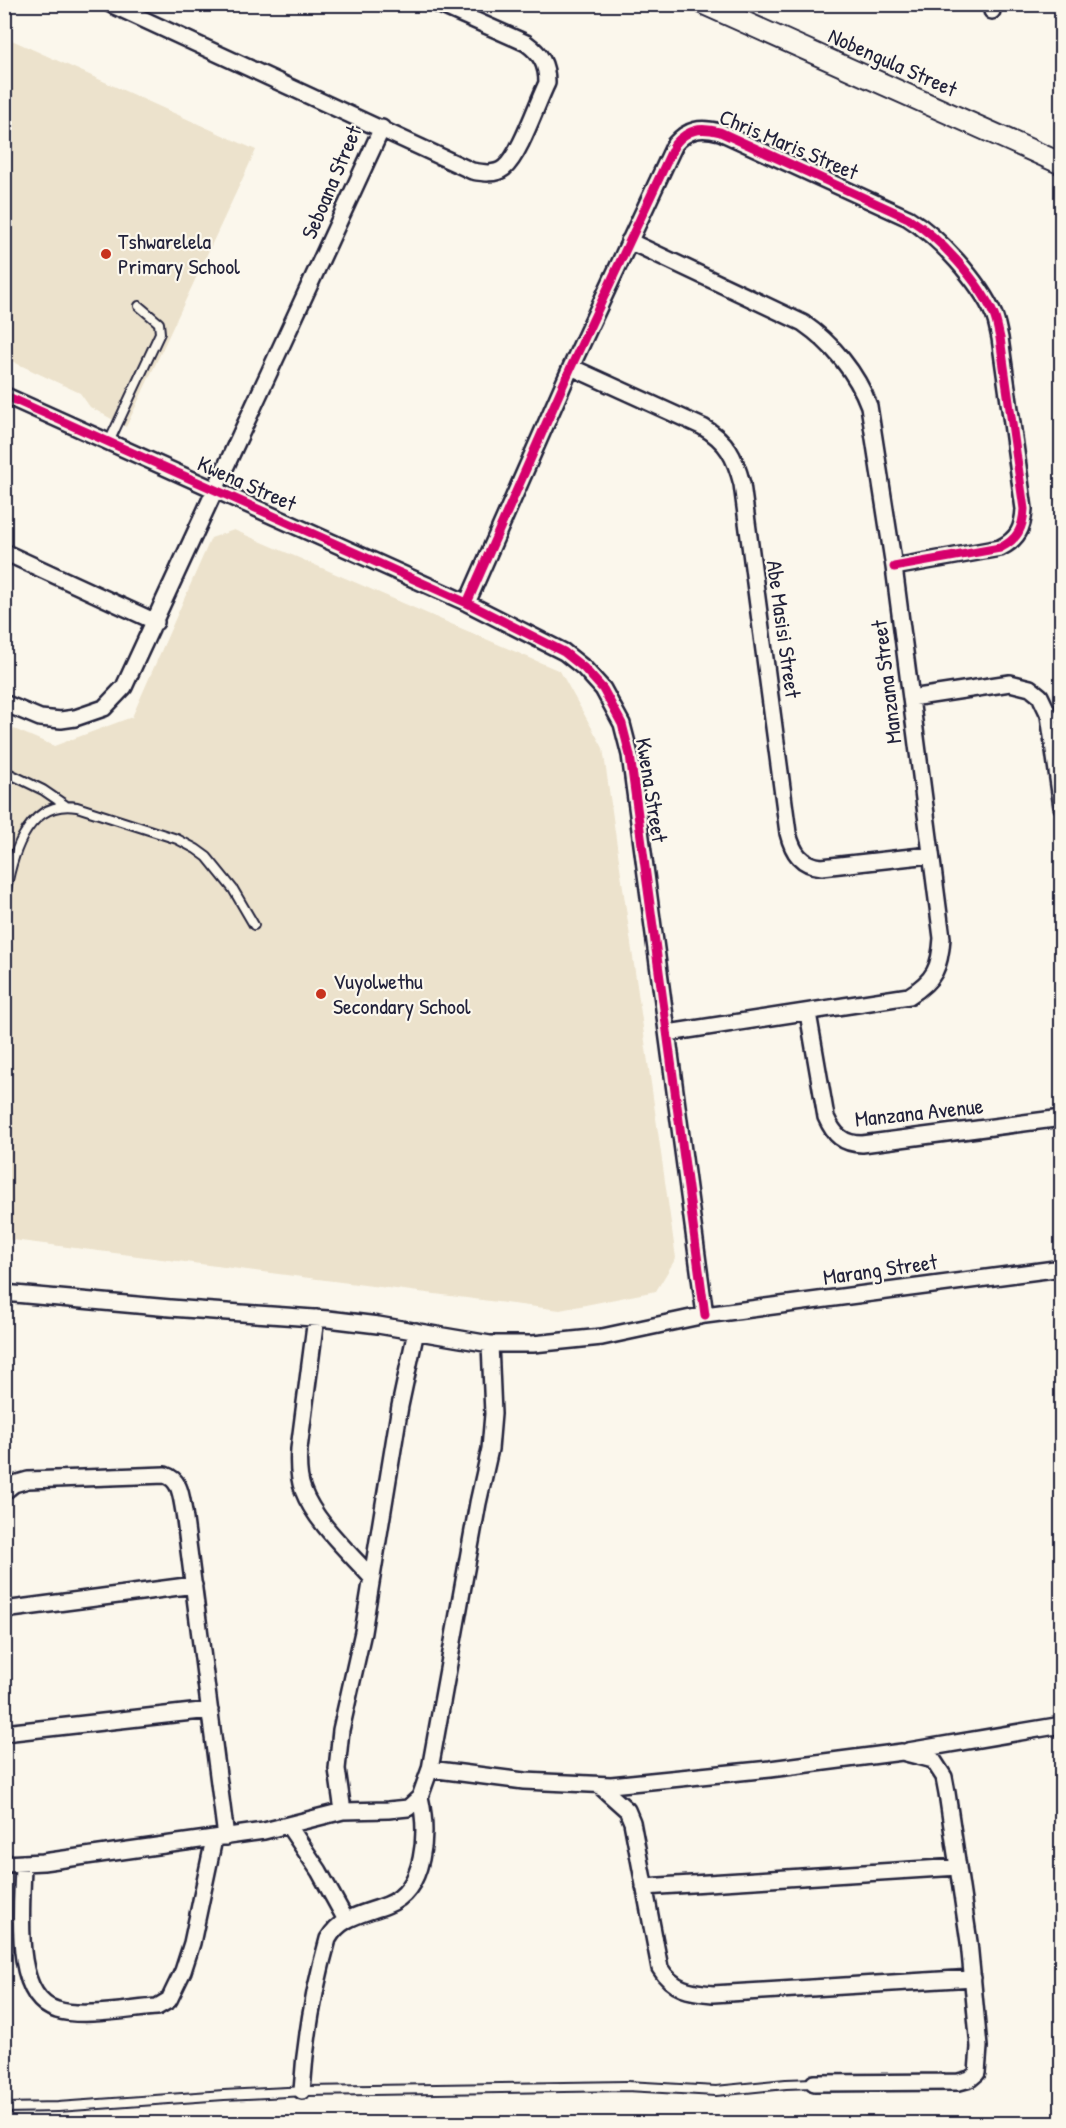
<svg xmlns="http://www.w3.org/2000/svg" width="1066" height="2128" font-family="'Patrick Hand',sans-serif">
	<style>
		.built { fill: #ece2cc }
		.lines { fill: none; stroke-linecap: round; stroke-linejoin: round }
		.service-casing { stroke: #22223b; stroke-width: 12 }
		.minor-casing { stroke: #22223b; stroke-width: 20 }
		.tertiary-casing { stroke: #22223b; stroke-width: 24 }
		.service { stroke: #fbf7ec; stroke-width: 8 }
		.minor { stroke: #fbf7ec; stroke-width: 15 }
		.tertiary { stroke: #fbf7ec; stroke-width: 20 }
		.cycleway-casing { stroke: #fbf7ec; stroke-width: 13 }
		.cycleway { stroke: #d6006c; stroke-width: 9 }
		.poi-dot { fill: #c8321e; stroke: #fbf7ec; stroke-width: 2 }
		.labels { text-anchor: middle; stroke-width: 4.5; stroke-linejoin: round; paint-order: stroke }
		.street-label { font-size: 22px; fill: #22223b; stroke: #fbf7ec }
		.poi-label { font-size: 22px; fill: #22223b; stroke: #fbf7ec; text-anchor: start }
	</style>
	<rect width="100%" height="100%" fill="#fbf7ec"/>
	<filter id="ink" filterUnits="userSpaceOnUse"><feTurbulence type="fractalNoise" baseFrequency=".0167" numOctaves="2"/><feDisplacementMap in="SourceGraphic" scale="12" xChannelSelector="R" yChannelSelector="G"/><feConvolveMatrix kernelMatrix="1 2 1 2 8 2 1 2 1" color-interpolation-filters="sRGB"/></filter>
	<g filter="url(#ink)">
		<!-- built -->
		<path class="built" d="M5 37 256 150 126 427 90 407 80 393 5 358Z
			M234 530 560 671 603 748 676 1258 656 1291 560 1310 5 1239 4 732 7 726 54 746 132 717 211 538Z"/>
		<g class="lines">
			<defs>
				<path id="service" d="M109 442 160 333 159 323 139 306
					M4 771 43 790 65 805
					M4 902C10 863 24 798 77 807L177 839 196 849 207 857 233 889 254 925
					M4 2108 58 2107 224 2095 307 2091 627 2086 716 2091 786 2084 814 2083"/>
				<path id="minor" d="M110 4 472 171C483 173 495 175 504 168 520 155 537 103 547 83 547 64 541 54 526 43L438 4
					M992 11V4
					M629 241 803 323C832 343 857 373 869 406L894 567 942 938C940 967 935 980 909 996L668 1033
					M571 367 703 427C727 441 735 457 742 484L788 833C793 853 801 865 822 867L930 855
					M4 395 467 603 564 652 584 668 603 689 622 724 630 755 705 1315
					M4 552 156 622
					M467 603 571 367 675 144C688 129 700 127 720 132L908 218C939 237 979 281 994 315 997 322 998 330 1000 338L1024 509C1023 528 1018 539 1000 548L894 567
					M911 698 1010 683 1030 688 1040 696 1049 715 1062 807
					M4 703 40 718 61 720 75 718 104 708 124 687 382 128
					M808 1013 826 1117C834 1135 843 1144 862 1144L1062 1118
					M4 1293 170 1308 328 1319 378 1325 490 1344H533L602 1337 705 1315 1062 1268
					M316 1318 299 1449C298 1463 298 1477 303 1490 315 1522 349 1552 372 1578
					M4 1492 14 1484 28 1480 165 1475C181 1480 181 1497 184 1512L226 1837
					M4 1610 194 1585
					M4 1733 210 1710
					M908 1751 1062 1725
					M430 1769 524 1781 611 1785 770 1769 902 1752 933 1760 944 1777 947 1793 969 1942 979 2047 977 2073 970 2079 959 2082 814 2083
					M599 1785 627 1810 632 1822 660 1968C673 1990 690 1992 713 1994L973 1978
					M343 1811 337 1769 341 1730 363 1632 400 1406 416 1331
					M288 1825 319 1871 346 1920
					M23 1863C23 1901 10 1997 57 2010 82 2018 129 2009 157 2007L169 2000 183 1971 192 1943 214 1839
					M4 1864 43 1862 264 1831 343 1811 388 1810 408 1808 420 1797 430 1769 478 1503 490 1449 493 1414 490 1344
					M644 1887 958 1867
					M302 2091C305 2040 314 1989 328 1939 341 1916 364 1914 387 1905 426 1890 428 1832 420 1797"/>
				<path id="tertiary" d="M704 4 1062 164"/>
			</defs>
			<!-- service casing -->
			<use href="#service" class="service-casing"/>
			<!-- minor casing -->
			<use href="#minor" class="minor-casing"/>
			<!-- tertiary casing -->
			<use href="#tertiary" class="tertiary-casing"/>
			<!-- service -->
			<use href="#service" class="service"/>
			<!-- minor -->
			<use href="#minor" class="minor"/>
			<!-- tertiary -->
			<use href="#tertiary" class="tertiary"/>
			<defs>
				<path id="cycleway" d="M4 395 467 603 564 652 584 668 603 689 622 724 630 755 705 1315
					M467 603 571 367 675 144C688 129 700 127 720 132L908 218C939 237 979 281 994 315 997 322 998 330 1000 338L1024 509C1023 528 1018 539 1000 548L894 567"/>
			</defs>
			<!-- cycleway casing -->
			<use href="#cycleway" class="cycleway-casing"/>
			<!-- cycleway -->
			<use href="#cycleway" class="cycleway"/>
		</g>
	</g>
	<!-- markers -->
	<g class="poi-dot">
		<circle cx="106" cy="254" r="6"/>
		<circle cx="321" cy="994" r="6"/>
	</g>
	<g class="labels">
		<!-- street labels -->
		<g class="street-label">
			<text transform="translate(893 62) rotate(24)" y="8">Nobengula Street</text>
			<text transform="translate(789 144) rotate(23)" y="8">Chris Maris Street</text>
			<text transform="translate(331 182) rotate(-67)" y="8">Seboana Street</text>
			<text transform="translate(247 483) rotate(24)" y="8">Kwena Street</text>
			<text transform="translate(784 629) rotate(82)" y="8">Abe Masisi Street</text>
			<text transform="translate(886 682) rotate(-97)" y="8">Manzana Street</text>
			<text transform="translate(652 790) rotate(81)" y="8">Kwena Street</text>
			<text transform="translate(919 1112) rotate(-6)" y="8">Manzana Avenue</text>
			<text transform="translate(880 1269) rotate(-8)" y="8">Marang Street</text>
		</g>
		<!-- poi labels -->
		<g class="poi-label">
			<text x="118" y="249">Tshwarelela<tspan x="118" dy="25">Primary School</tspan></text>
			<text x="333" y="989">Vuyolwethu<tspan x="333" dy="25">Secondary School</tspan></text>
		</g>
	</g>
	<!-- margin -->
	<rect width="1066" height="2128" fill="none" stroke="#fbf7ec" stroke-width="24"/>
	<rect x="12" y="12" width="1042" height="2104" fill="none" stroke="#22223b" stroke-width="2" filter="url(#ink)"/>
</svg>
